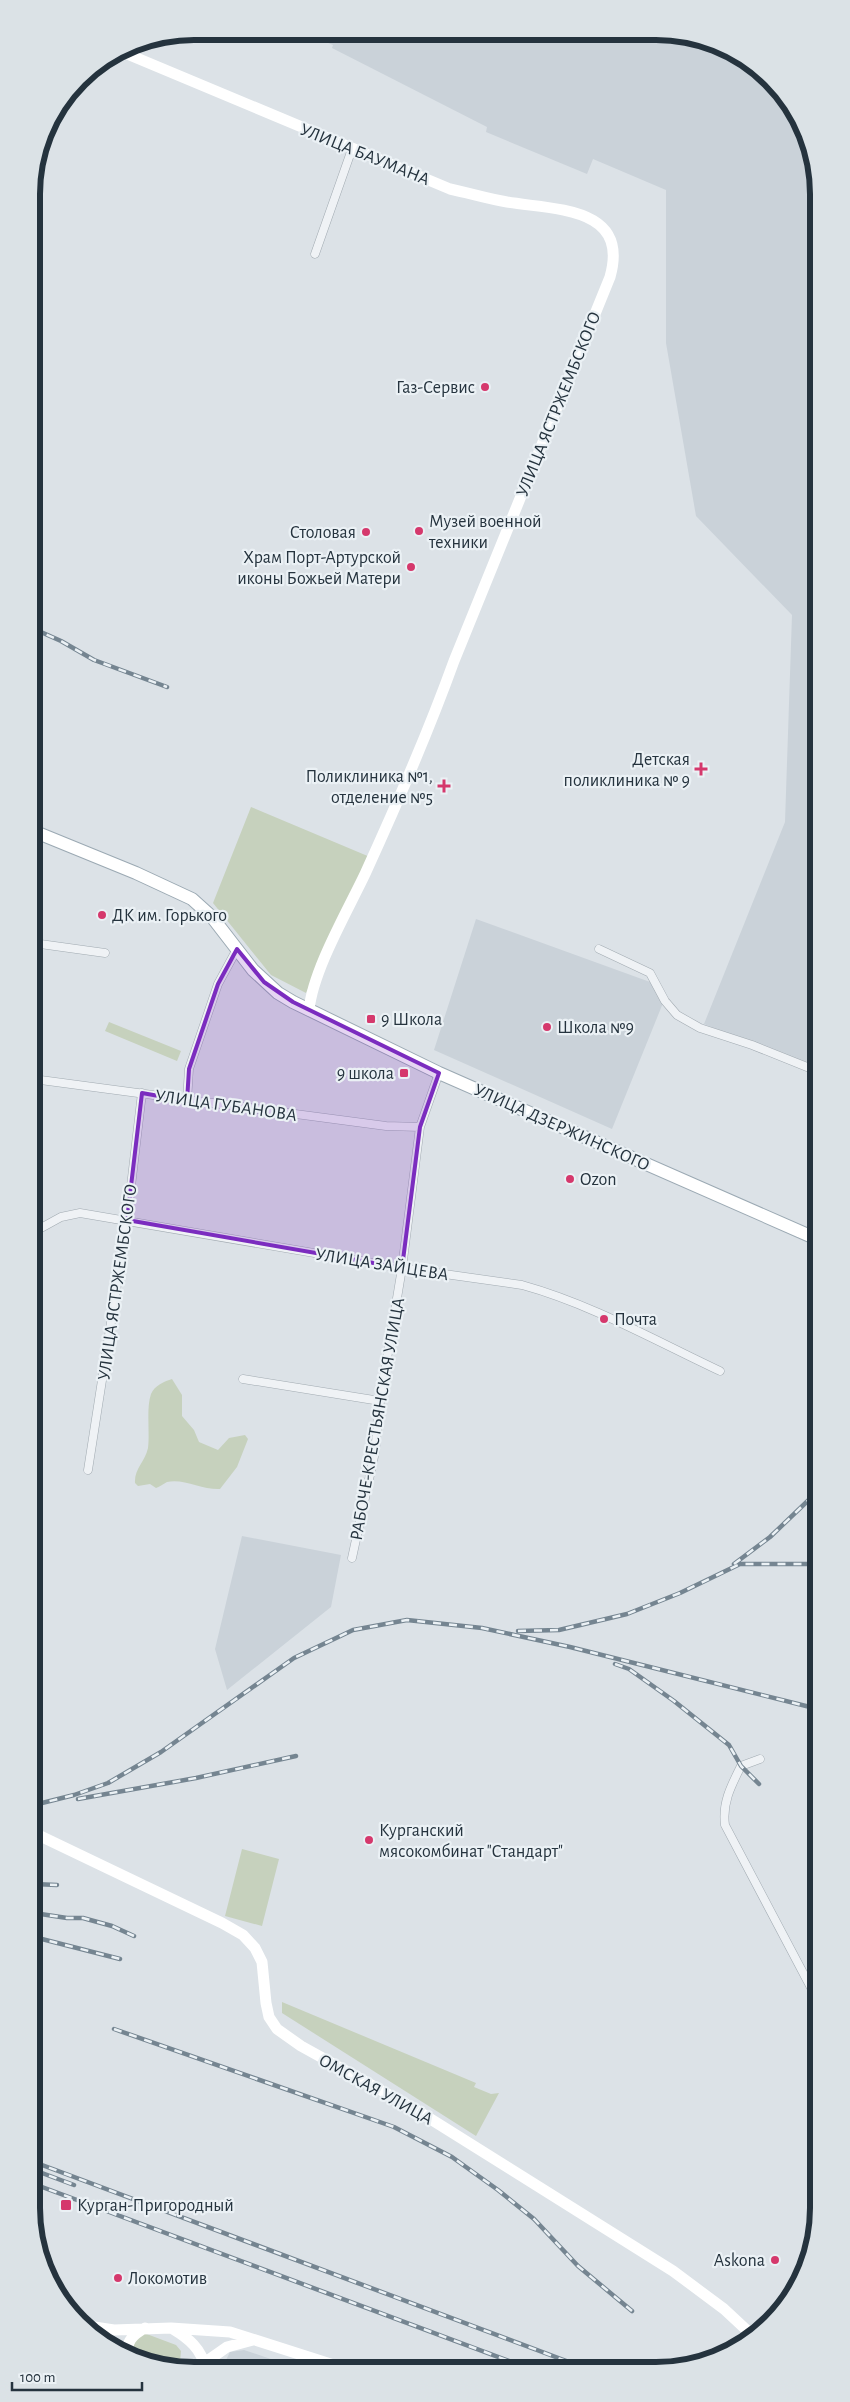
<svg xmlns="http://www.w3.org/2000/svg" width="850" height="2402" font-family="'Alegreya Sans',sans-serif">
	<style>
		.built { fill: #cad2d9 }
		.green { fill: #c6d1bd }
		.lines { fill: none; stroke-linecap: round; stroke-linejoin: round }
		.street-casing { stroke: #a1aab1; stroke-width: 9 }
		.primary-casing { stroke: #9ba9b3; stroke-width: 14 }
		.street { stroke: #eff2f5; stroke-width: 8 }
		.secondary { stroke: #fff; stroke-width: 11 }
		.primary { stroke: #fff; stroke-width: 12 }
		.rail-casing { stroke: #758591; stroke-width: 4.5 }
		.rail { stroke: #ebf1f5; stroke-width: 2.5; stroke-dasharray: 8; stroke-linecap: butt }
		.marked { fill: #7b2cbf; fill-opacity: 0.2; stroke: #7b2cbf; stroke-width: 4; stroke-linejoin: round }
		.poi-dot { fill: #d5386c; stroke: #ebf1f5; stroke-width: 2 }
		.labels { text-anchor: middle; stroke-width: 4.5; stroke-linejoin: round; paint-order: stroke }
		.street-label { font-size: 18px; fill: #25333e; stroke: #ebf1f5 }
		.poi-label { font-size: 18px; fill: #25333e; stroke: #ebf1f5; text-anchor: start }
		.rim { fill: none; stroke: #25333e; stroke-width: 6 }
	</style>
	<rect width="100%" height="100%" fill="#dce2e7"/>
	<!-- built -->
	<path class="built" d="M302 32 688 34 737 53 771 79 797 113 816 162 817 1070 704 1024 785 822 792 615 696 516 666 343V190L593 159 587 174 486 132 487 127 332 48 333 45Z
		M476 919 650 982 663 1003 612 1129 434 1050Z
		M242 1536 341 1555 331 1607 227 1690 215 1649Z
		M244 2350 265 2357 297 2368H222L230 2352Z"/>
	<!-- green -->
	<path class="green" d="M251 807 370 857 306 993 271 975 213 903Z
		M109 1022 181 1051 177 1061 105 1031Z
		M172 1379 182 1395V1416L194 1430 199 1442 218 1450 229 1438 245 1435 248 1439 237 1467 220 1489C203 1490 183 1478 167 1482 163 1484 159 1487 156 1488L150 1484 138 1486 135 1483C134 1469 145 1462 148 1448 150 1432 146 1408 151 1394 154 1386 165 1381 172 1379Z
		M242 1849 279 1859 262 1926 225 1916Z
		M282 2002 476 2083 474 2087 491 2094 499 2093 476 2136 282 2013Z
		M144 2333 176 2345 181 2351 180 2363C169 2371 138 2357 132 2346L134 2338Z"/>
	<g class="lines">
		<defs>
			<path id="street" d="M315 254 352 149
				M33 943 105 953
				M599 949 650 973 665 1001 677 1015 700 1028 752 1045 817 1071
				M33 1079 386 1126 420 1127
				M187 1101 189 1069 218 984 237 949
				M33 1223 41 1228 61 1217 80 1213 402 1268 522 1285C591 1304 656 1341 720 1371
				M243 1379 380 1401
				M88 1470 127 1220 142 1093
				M352 1558 375 1452 380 1401 402 1268 420 1127 439 1073
				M760 1759 741 1766C731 1786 722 1803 725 1825L818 2001"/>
			<path id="primary" d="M33 831 136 873 192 899 212 917 253 970 278 993 293 1002 439 1073 817 1239"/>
		</defs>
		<!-- street casing -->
		<use href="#street" class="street-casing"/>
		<!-- primary casing -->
		<use href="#primary" class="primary-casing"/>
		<!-- street -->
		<use href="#street" class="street"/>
		<!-- secondary -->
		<path class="secondary" d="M120 51 450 189C469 193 488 199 507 202 554 210 630 206 610 277L454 661C428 733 397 804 365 874 347 912 313 970 309 1010
			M34 1833 222 1923 243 1935 255 1948 262 1962 266 2003 269 2017 277 2029 301 2046 413 2108 673 2271 724 2309 753 2336
			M81 2325 114 2330 171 2328 230 2332 343 2368
			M173 2329C188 2338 202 2349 205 2368
			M130 2357C123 2343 134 2334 145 2328
			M197 2368 227 2347 253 2340"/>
		<!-- primary -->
		<use href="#primary" class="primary"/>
		<defs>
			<path id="rail" d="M32 628 61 641 94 660 167 687
				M734 1564 770 1537 817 1492
				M518 1631 559 1630 627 1614 680 1593 740 1564H818
				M615 1664 629 1669 674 1701 729 1745 741 1766 759 1784
				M78 1799 196 1778 296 1756
				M34 1805 74 1795 108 1783 161 1752 294 1658 353 1630 407 1620 482 1628 570 1647 818 1709
				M34 1884 57 1885
				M34 1913 67 1918H83L112 1926 134 1936
				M34 1937 120 1959
				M114 2029 394 2127 452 2157 498 2190 534 2219 578 2266 632 2311
				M34 2162 585 2368
				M34 2170 74 2185
				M34 2184 528 2368"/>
		</defs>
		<!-- rail casing -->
		<use href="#rail" class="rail-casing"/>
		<!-- rail -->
		<use href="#rail" class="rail"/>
	</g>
	<!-- marked area -->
	<path class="marked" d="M237 949 264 982 293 1002 439 1073 420 1127 402 1268 127 1220 142 1093 187 1101 189 1069 218 984Z"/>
	<!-- markers -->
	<g class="poi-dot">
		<circle cx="485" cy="387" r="5"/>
		<circle cx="419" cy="531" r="5"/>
		<circle cx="366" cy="532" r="5"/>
		<circle cx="411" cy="567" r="5"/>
		<path d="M698.5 761.5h5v5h5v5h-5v5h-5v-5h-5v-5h5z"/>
		<path d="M441.5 778.5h5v5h5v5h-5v5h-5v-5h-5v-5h5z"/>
		<circle cx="102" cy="915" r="5"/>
		<rect x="366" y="1014" width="10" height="10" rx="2.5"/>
		<circle cx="547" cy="1027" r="5"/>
		<rect x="399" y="1068" width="10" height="10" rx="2.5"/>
		<circle cx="570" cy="1179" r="5"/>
		<circle cx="604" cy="1319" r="5"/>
		<circle cx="369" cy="1840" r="5"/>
		<rect x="60" y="2199" width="12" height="12" rx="2.5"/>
		<circle cx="775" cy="2260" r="5"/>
		<circle cx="118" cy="2278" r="5"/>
	</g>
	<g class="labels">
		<!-- street labels -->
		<g class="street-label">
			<text transform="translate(365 154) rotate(22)" y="6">УЛИЦА БАУМАНА</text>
			<text transform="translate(558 404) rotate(-68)" y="6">УЛИЦА ЯСТРЖЕМБСКОГО</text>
			<text transform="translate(226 1105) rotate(8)" y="6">УЛИЦА ГУБАНОВА</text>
			<text transform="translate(562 1127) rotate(24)" y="6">УЛИЦА ДЗЕРЖИНСКОГО</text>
			<text transform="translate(382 1264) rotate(9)" y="6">УЛИЦА ЗАЙЦЕВА</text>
			<text transform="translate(117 1282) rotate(-82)" y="6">УЛИЦА ЯСТРЖЕМБСКОГО</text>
			<text transform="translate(377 1419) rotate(-80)" y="6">РАБОЧЕ-КРЕСТЬЯНСКАЯ УЛИЦА</text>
			<text transform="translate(376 2089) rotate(29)" y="6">ОМСКАЯ УЛИЦА</text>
		</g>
		<!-- poi labels -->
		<g class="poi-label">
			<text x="475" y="393" text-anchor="end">Газ-Сервис</text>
			<text x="429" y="527">Музей военной<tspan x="429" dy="21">техники</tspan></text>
			<text x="356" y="538" text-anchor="end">Столовая</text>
			<text x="401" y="563" text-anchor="end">Храм Порт-Артурской<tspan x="401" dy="21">иконы Божьей Матери</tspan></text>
			<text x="690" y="765" text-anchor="end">Детская<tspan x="690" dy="21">поликлиника № 9</tspan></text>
			<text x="433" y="782" text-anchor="end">Поликлиника №1,<tspan x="433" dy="21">отделение №5</tspan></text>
			<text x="112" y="921">ДК им. Горького</text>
			<text x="381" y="1025">9 Школа</text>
			<text x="557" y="1033">Школа №9</text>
			<text x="394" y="1079" text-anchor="end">9 школа</text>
			<text x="580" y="1185">Ozon</text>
			<text x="614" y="1325">Почта</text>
			<text x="379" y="1836">Курганский<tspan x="379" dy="21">мясокомбинат "Стандарт"</tspan></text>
			<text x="77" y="2211">Курган-Пригородный</text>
			<text x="765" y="2266" text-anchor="end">Askona</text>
			<text x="128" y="2284">Локомотив</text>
		</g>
	</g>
	<!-- crop -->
	<path d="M0 0H850V2402H0ZM194 40H656A154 154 0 0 1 810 194V2208A154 154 0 0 1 656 2362H194A154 154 0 0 1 40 2208V194A154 154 0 0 1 194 40Z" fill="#dbe2e6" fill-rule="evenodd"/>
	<path class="rim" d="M194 40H656A154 154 0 0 1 810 194V2208A154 154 0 0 1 656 2362H194A154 154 0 0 1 40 2208V194A154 154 0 0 1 194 40Z"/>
	<!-- scale -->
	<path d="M12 2382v8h130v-8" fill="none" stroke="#25333e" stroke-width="2.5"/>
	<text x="20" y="2382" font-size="15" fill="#25333e" stroke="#ebf1f5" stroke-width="4" paint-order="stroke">100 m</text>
</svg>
